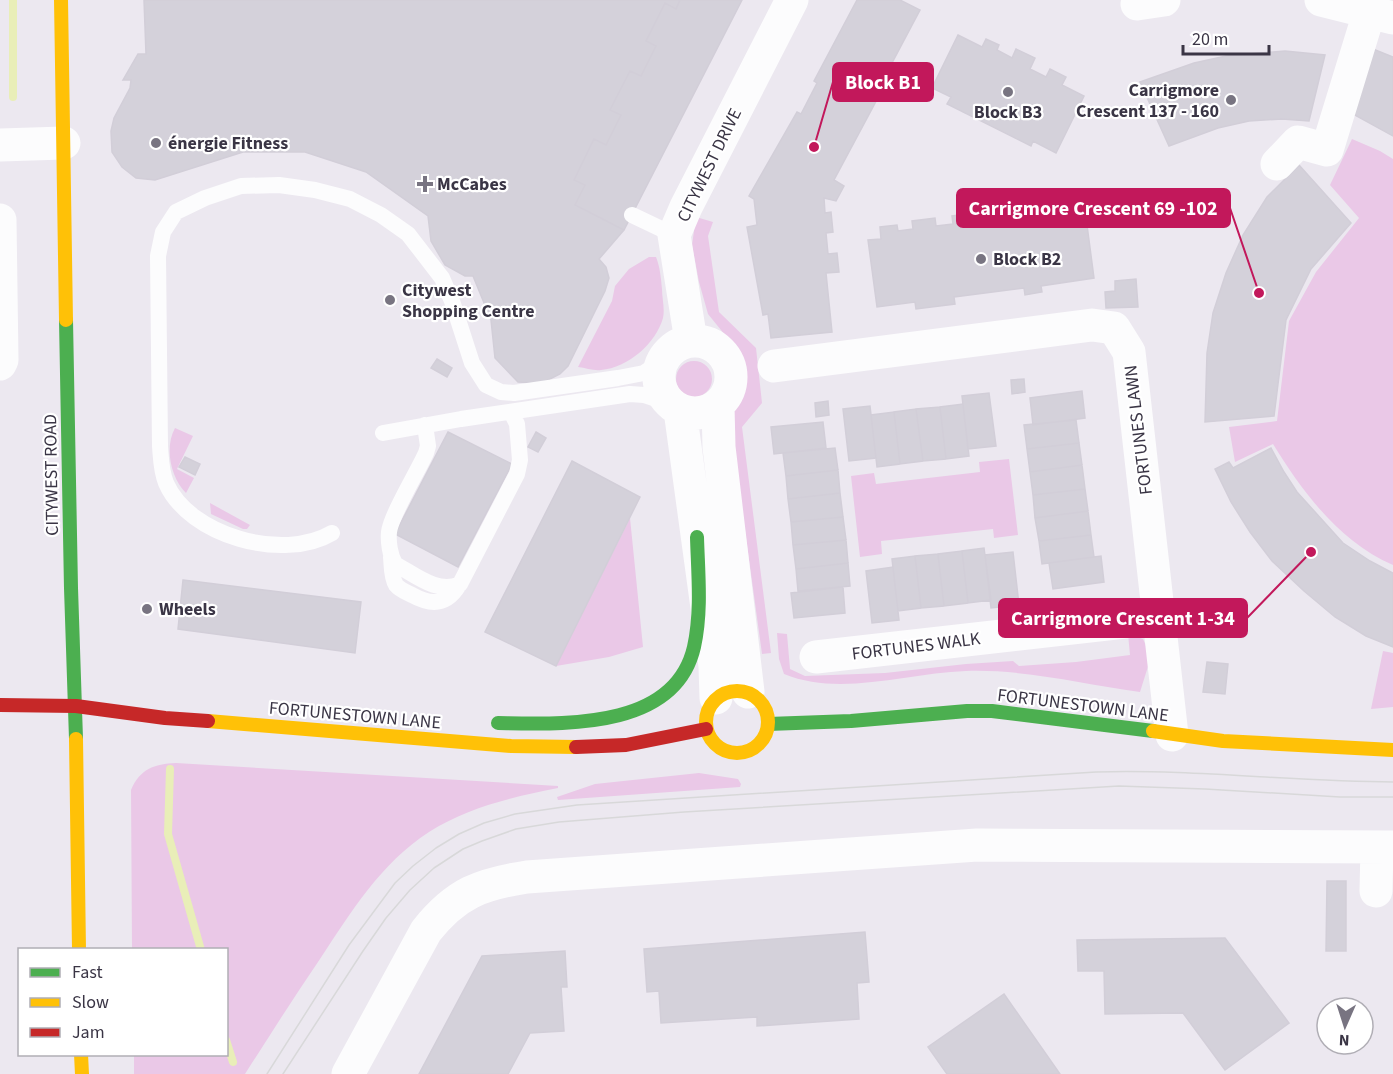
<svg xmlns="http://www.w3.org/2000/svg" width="1393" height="1074" font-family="'Source Sans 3',sans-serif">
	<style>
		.green { fill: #eac8e7 }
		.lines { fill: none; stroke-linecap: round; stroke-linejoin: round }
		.stream { stroke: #e9eeb8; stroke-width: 8 }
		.building { fill: #d4d1da; stroke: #d2ced8; stroke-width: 1.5 }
		.lane { stroke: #fcfcfd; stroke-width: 16 }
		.street { stroke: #fcfcfd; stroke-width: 33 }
		.fast { stroke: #4caf50; stroke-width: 14 }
		.slow { stroke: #ffc107; stroke-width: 14 }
		.jam { stroke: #c62828; stroke-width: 14 }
		.tram { stroke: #d8d8d9; stroke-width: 1.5 }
		.poi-dot { fill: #787481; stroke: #fff; stroke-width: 2 }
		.labels { text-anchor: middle; stroke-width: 4.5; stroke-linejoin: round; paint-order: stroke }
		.poi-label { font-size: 18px; font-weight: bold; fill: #3a3545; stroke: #fff; text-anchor: start }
		.street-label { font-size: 18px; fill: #3a3545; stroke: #fff }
		.leader { fill: none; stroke: #c2185b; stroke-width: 2 }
		.callout-dot { fill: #c2185b; stroke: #fff; stroke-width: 2 }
		.callout { fill: #c2185b; stroke: #c2185b; stroke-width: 2 }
		.callout-label { font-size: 20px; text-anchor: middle; font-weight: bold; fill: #fff }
	</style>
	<rect width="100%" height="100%" fill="#ece8f0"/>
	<!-- green -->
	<path class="green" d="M1352 139 1380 151 1393 159V565C1340 542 1303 493 1273 444L1235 462 1229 427 1277 421 1289 321 1316 272 1359 218 1330 185Z
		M696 217 713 222 708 236 719 312 756 348 762 403 742 427 771 653 762 654 730 421 742 391 743 362 725 335 708 314 699 282 692 245Z
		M649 257H656C660 267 661 278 662 289 662 298 665 309 663 318 656 343 628 368 601 370 594 371 586 368 578 367L612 301 615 286 629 269Z
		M676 379a18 18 0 1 1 36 0a18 18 0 1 1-36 0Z
		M175 428 193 436 177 469 194 478 186 493C171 478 164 448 175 428Z
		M1009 459 1018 535 994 538 993 529 881 541 882 554 860 557 851 476 874 473 876 484 980 472 979 462Z
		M210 503 250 525 247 529H243L211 514Z
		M630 518 643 647 609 657 556 666Z
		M777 633 787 634 790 669 805 676 885 673 966 664 1013 661 1019 666 1076 662 1130 655 1128 634 1143 639 1151 657 1140 692C1083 684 1024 669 966 671 907 673 840 697 784 674L779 659Z
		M1383 651 1393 653V707L1371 709Z
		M176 763 558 786V788C513 797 468 807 429 832 381 863 351 912 320 959 294 997 270 1035 245 1074H134V1055L226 1054V950L132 949 131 790C140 769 154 764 176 763Z
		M699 773 738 779 741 784 740 787 558 800 557 797 595 784Z"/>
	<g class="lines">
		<!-- stream -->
		<path class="stream" d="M13 0V97
			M170 769 168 834 201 950
			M226 1040 233 1062"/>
	</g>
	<!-- building -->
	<path class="building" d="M144 0H680L676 9 665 3 646 41 656 46 641 76 630 71 610 110 621 115 606 145 594 139 574 180 585 185 575 205 624 230 599 259 606 267 609 278 605 291 568 366 560 374 546 381 536 383 518 382 495 358 491 320 473 276H465L445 265 431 241 428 216 366 172 305 152H243L155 180 136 178 122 167 112 152 111 131 114 118 130 88 131 80H123L138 54H146Z
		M680 0H742L624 230 575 205 585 185 574 180 594 139 606 145 621 115 610 110 630 71 641 76 656 46 646 41 665 3 676 9Z
		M857 0H900L920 10 892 63 901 68 894 82 888 79 834 180 844 186 836 201 824 198 825 213 831 212 833 232 826 233 828 254 837 253 839 272 826 273 832 332 771 338 768 314 763 315 747 227 757 225 754 199 749 196 797 112 801 114 817 83 814 81Z
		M958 35 982 47 986 39 999 45 997 50 1012 58 1016 49 1035 58 1030 69 1046 77 1050 69 1066 77 1062 85 1084 96 1056 153 1033 141 1031 146 947 104 951 97 932 88Z
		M1373 49 1393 57V136L1351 113Z
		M1285 51 1325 55 1309 121 1282 119 1249 121 1218 128 1169 146 1140 82 1194 63 1226 56Z
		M1299 165 1351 223 1311 269 1286 320 1274 416 1205 422 1207 353 1213 313 1226 273 1243 235 1267 197Z
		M1064 204 1065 213 1085 210 1094 278 1041 286 1042 292 1025 295 1024 288 954 297 955 304 916 309 915 302 877 307 868 240 881 239 880 227 897 225 898 231 913 229 912 221 935 218 936 226 953 224 952 216 974 213 975 221 1008 217 1007 210 1025 208 1026 215 1046 213 1045 206Z
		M1136 279 1138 307 1106 308 1105 292 1115 291V281Z
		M437 359 452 368 447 377 431 368Z
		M1024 379 1025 392 1012 394 1011 380Z
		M1082 391 1085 418 1033 425 1030 398Z
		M989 393 996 446 968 449 962 396Z
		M828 401 829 415 816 417 815 403Z
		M963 404 969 456 946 459 940 407Z
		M870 406 876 458 849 461 843 409Z
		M940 407 946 459 923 461 916 409Z
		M916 409 923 461 900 464 894 412Z
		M894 412 900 464 877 467 871 415Z
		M1076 420 1079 443 1027 449 1024 425Z
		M823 422 826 448 774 454 771 427Z
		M448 432 512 464 458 567 395 534Z
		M536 432 546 438 538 452 528 447Z
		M1079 443 1082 465 1030 472 1027 449Z
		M835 448 838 470 786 476 783 453Z
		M1271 448 1284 472 1297 492 1343 543 1370 561 1393 573V647L1366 636 1335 617 1304 591 1272 561 1250 532 1231 502 1215 469 1229 462 1233 468Z
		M185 457 200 464 195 475 179 467Z
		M572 461 640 497 556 666 485 632Z
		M1082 465 1085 489 1033 495 1030 472Z
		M838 470 840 493 788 499 786 476Z
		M1085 489 1088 511 1035 518 1033 495Z
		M840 493 843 517 791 522 788 499Z
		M1088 511 1091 535 1039 541 1035 518Z
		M843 517 846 540 793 545 791 522Z
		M1091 535 1094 557 1042 564 1039 541Z
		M846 540 848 563 796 569 793 545Z
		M984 548 991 600 968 603 962 551Z
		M962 551 968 603 944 606 938 554Z
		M1013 552 1019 605 991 608 985 555Z
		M938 554 944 606 921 608 915 556Z
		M915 556 921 608 898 611 892 559Z
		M1101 556 1104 582 1053 589 1049 563Z
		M848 563 850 586 798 591 796 569Z
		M893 567 899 620 872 623 866 571Z
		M183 580 361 602 355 653 178 629Z
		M843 587 845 613 794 618 791 593Z
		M1207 662 1228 664 1225 694 1203 692Z
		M1327 881H1346V951H1326Z
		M865 932 869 982 857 983 859 1019 757 1026V1017L661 1023 659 991 647 992 644 949Z
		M1225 938 1289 1023 1225 1070 1183 1013 1105 1014 1104 971H1078L1077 940Z
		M565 951 567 987H561L564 1031 530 1033 508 1074H419L482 956Z
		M1004 994 1060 1074H947L928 1047Z"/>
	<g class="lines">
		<!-- lane -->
		<path class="lane" d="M632 215 674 235
			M425 425 428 446 426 453C418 471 391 515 389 532 388 542 390 555 395 564 414 574 438 595 460 584L517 474 520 460 517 424 511 412
			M383 433 461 419 630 394 644 395 671 404
			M332 533C283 562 189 536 166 483 161 471 161 459 160 446L158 256 163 232 176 212 205 198 241 186 279 185 315 190 350 199 381 215 408 234 442 278 452 301 472 363 486 385 501 392 514 393 618 378 644 373 662 361
			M391 557C392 566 391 577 396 585 400 590 406 592 412 595 432 606 447 605 459 585"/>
		<!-- street -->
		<path class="street" d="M1321 0 1393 18
			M1137 4 1164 0
			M0 145 64 143
			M1277 164 1298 142 1327 150 1369 13
			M0 220 2 360 0 364
			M659 377a36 36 0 1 1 72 0a36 36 0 1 1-72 0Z
			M691 341 674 235 686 207 792 0
			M774 366 1092 325 1114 328 1129 352 1172 735
			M718 406 719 447 748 692
			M680 410 715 666 716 698
			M816 657 1160 618
			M1376 891 1377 847
			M348 1074 426 931C456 893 481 884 527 877L977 845 1393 847"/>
		<!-- fast -->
		<path class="fast" d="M66 320 71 588 76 739
			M498 723C564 724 675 730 694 647 702 611 698 573 697 537
			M768 724 851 721 967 711H992L1153 731"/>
		<!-- slow -->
		<path class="slow" d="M61 0 66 320
			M706 722a31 31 0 1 1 62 0a31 31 0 1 1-62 0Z
			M208 721 511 746 576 747
			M1153 731 1223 741 1393 750
			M76 739 79 950
			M81 1054 82 1074"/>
		<!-- jam -->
		<path class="jam" d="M0 705 76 706 165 718 208 721
			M576 747 626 745 706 729"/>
		<!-- tram -->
		<path class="tram" d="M267 1074 349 945 395 883 413 866 436 848 459 834 484 823 515 814 577 805 1096 772C1195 769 1294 782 1393 782
			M283 1074 363 951 386 918 410 890 434 868 463 849 482 841 516 829 559 822 684 812 1119 786 1205 789 1340 797H1393"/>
	</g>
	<!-- markers -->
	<g class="poi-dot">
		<circle cx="1008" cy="92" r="6"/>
		<circle cx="1231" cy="100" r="6"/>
		<circle cx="156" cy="143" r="6"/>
		<path d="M422 175h6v6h6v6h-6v6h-6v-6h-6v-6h6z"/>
		<circle cx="981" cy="259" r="6"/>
		<circle cx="390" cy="300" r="6"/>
		<circle cx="147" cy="609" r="6"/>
	</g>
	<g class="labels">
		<!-- poi labels -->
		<g class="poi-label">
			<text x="1219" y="96" text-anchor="end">Carrigmore<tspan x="1219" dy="21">Crescent 137 - 160</tspan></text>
			<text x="1008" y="118" text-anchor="middle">Block B3</text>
			<text x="168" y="149">énergie Fitness</text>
			<text x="437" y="190">McCabes</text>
			<text x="993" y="265">Block B2</text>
			<text x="402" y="296">Citywest<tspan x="402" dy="21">Shopping Centre</tspan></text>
			<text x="159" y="615">Wheels</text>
		</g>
		<!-- street labels -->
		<g class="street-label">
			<text transform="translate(709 165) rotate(-64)" y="6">CITYWEST DRIVE</text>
			<text transform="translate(1138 430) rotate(-97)" y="6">FORTUNES LAWN</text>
			<text transform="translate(51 475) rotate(-91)" y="6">CITYWEST ROAD</text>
			<text transform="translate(916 646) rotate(-7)" y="6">FORTUNES WALK</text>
			<text transform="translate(1083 705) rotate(7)" y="6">FORTUNESTOWN LANE</text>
			<text transform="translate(355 715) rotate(5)" y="6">FORTUNESTOWN LANE</text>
		</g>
	</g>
	<!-- callouts -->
	<path class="leader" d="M814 147L833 82M1259 293L1230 208M1311 552L1247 618"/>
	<g class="callout-dot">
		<circle cx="814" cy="147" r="6"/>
		<circle cx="1259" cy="293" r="6"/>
		<circle cx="1311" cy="552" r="6"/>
	</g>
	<g class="callout">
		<rect x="833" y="63" width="100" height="38" rx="6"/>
		<rect x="957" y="189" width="273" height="38" rx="6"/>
		<rect x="999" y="599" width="248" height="38" rx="6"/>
	</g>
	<g class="callout-label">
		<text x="883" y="89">Block B1</text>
		<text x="1093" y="215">Carrigmore Crescent 69 -102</text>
		<text x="1123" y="625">Carrigmore Crescent 1-34</text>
	</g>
	<!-- legend -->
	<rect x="18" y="948" width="210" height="108" fill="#ffffff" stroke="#b0aeb5" stroke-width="1.5"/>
	<rect x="30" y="968" width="30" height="9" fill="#4caf50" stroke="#b0aeb5" stroke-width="1.5"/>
	<text x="72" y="978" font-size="18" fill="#3a3545">Fast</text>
	<rect x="30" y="998" width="30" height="9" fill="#ffc107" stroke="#b0aeb5" stroke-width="1.5"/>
	<text x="72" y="1008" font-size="18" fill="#3a3545">Slow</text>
	<rect x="30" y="1028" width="30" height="9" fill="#c62828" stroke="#b0aeb5" stroke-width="1.5"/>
	<text x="72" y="1038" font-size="18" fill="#3a3545">Jam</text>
	<!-- north arrow -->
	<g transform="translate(1345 1026) rotate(183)"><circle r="28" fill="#ffffff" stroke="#b0aeb5" stroke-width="1.5"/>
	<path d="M0-4.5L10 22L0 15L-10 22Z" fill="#787481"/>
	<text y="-9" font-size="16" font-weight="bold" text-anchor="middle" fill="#3a3545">N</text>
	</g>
	<!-- scale -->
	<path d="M1183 45v9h86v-9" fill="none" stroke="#3a3545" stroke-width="3"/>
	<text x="1192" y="45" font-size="18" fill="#3a3545" stroke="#ffffff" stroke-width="4.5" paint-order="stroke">20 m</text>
</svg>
